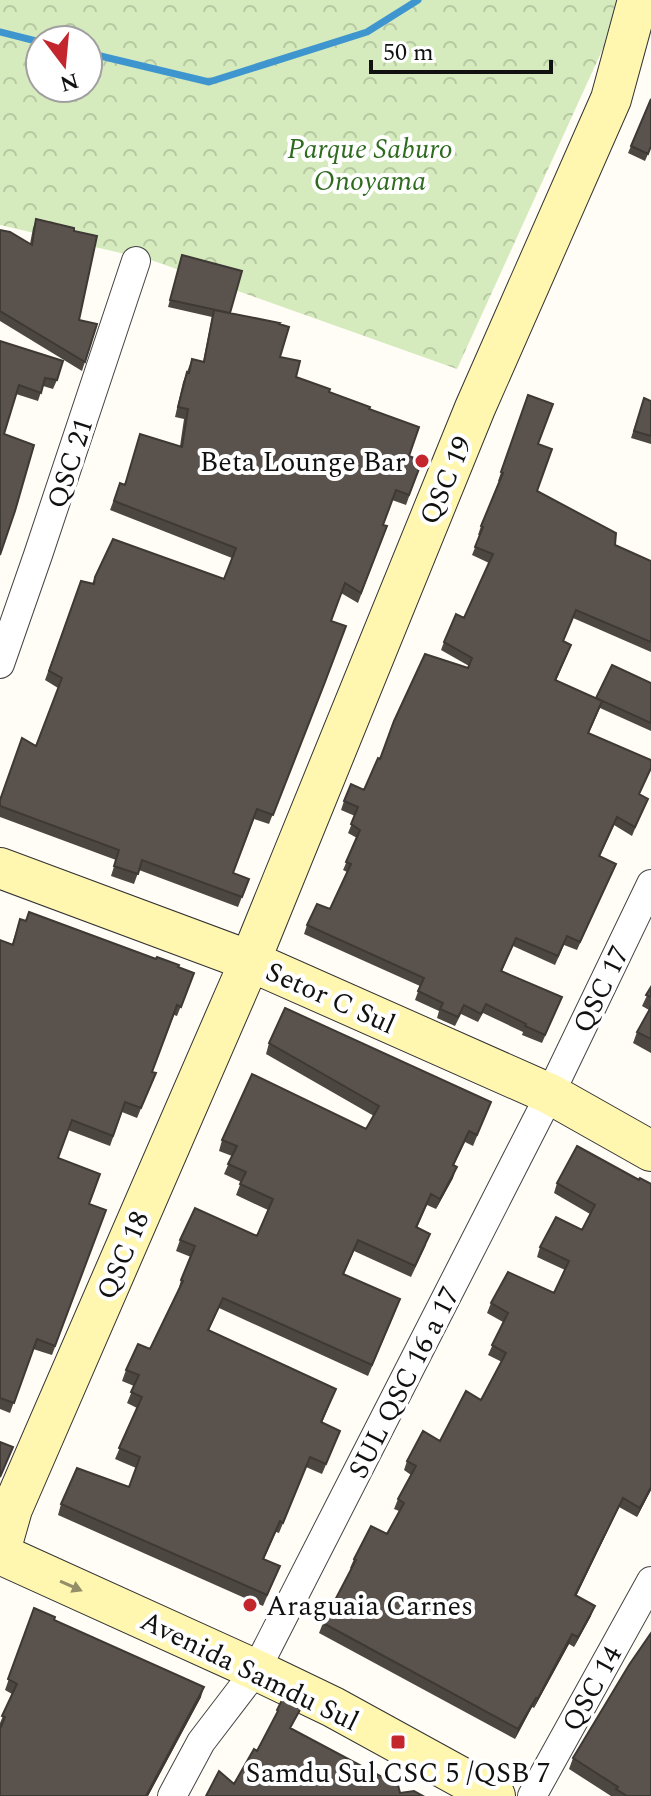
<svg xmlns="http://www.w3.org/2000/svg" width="651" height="1796" font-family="Spectral,serif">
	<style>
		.park { fill: url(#park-crowns); fill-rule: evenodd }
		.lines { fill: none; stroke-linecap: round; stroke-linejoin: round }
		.stream { stroke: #3f96cf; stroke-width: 7 }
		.street-casing { stroke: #444; stroke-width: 30 }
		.secondary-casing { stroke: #333; stroke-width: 42 }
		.street { stroke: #fff; stroke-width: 28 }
		.secondary { stroke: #fff6b0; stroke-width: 40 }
		.wall { fill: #4d4742 }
		.shaded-wall { fill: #3f3936 }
		.building { fill: #5a524d; stroke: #3f3936; stroke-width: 2 }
		.oneway { fill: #948f68 }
		.poi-dot { fill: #c4262e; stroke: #fff; stroke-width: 3 }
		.labels { text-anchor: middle; stroke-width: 8; stroke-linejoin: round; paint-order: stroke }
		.park-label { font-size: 28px; font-style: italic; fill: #2f6b1f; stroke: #fff }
		.poi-label { font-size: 28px; fill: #111; stroke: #fff; text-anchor: end }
		.street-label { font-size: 28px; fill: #111; stroke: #fff }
	</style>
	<defs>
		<pattern id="park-crowns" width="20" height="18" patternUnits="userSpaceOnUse" patternTransform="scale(2)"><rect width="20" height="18" fill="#d5ebbd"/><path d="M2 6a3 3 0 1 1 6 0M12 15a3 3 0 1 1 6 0" fill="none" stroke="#b6c8a1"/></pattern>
	</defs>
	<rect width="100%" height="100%" fill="#fffdf5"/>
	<!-- park -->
	<path class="park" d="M0 0H625L457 369 151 260 0 225ZM40 40H88V88H40Z"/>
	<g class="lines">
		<!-- stream -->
		<path class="stream" d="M0 32 40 42
			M88 53 209 82 367 32 418 0"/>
		<defs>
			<path id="street" d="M0 664 38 555 136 261
				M172 1796 201 1742 256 1670 550 1094 651 884
				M532 1796 651 1581"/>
			<path id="secondary" d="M0 868 250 961 550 1094 651 1151
				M0 1551 12 1509 250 961 475 408 611 99 638 0
				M0 1554 256 1670 333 1707 495 1796"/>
		</defs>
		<!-- street casing -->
		<use href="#street" class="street-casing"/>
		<!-- secondary casing -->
		<use href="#secondary" class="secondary-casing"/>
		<!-- street -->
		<use href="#street" class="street"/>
		<!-- secondary -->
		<use href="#secondary" class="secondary"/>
	</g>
	<!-- wall -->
	<path class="wall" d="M651 99V147L645 161 628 153Z
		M36 219 74 231 79 320 97 324 82 371 0 321V230L30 244 33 228Z
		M182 255 230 313 280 357 296 377 369 409 409 456 422 461 406 505 392 500 383 525 387 526 358 603 341 593 331 621 346 626 269 824 254 819 233 873 249 879 238 907 139 870 134 884 111 876 116 860 0 817V799L36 746 58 688 45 680 81 581 92 584 95 577 224 579 232 558 110 510 120 483 125 485 140 434 180 446 184 419 175 417 183 382 192 359 203 362 212 317 168 307Z
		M0 341 57 380 53 389 43 386 38 401 16 394 4 434Z
		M528 395 538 444 537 491 615 545 651 561V652L573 618 563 641 568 653 556 681 596 698 651 683V731L600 708 589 733 640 795 644 807 632 836 614 825 600 856 616 864 577 950 564 945 555 965 513 946 502 971 562 997 542 1043 522 1035 523 1032 483 1013 478 1022 461 1014 455 1026 437 1018 439 1011 415 1000 420 986 304 934 307 925 330 909 347 872 343 870 357 838 348 833 355 816 341 810 344 801 364 790 380 759 469 666 441 650 444 642 464 618 489 563 472 555 480 535H478L481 526 499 481H498Z
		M644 398 651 401V444L631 438Z
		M20 919 194 973 177 1016 174 1015 152 1072 156 1073 137 1118 122 1112 110 1146 68 1130 58 1158 89 1204 106 1210 52 1355 33 1349 10 1413 0 1409V940L12 944Z
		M651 987V1053L633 1043 637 1032 649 1010 642 1006Z
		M269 1043 491 1102 473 1146 465 1142 454 1165 453 1178 436 1209 427 1205 417 1228 426 1245 411 1277 354 1251 344 1274 396 1310 368 1376 219 1308 209 1330 336 1389 322 1423 336 1441 322 1474 306 1467 279 1533 276 1532 264 1559 280 1566 263 1606 58 1515 61 1504 129 1487 136 1468 115 1459 137 1408 127 1403 134 1386 122 1381 126 1370 150 1349 178 1291 181 1280 191 1257 176 1251 180 1240 257 1236 268 1210 236 1195 241 1182 224 1174 232 1156 219 1151 222 1140 366 1129 374 1116 266 1054Z
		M639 1180 651 1490 637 1517 619 1507 576 1596 591 1616 574 1647 569 1644 534 1708 532 1707 515 1739 319 1633 323 1623 351 1569 350 1568 354 1559 387 1534 399 1511 394 1509 398 1499 411 1475 404 1470 407 1461 440 1441 481 1400 502 1362 488 1355 503 1322 487 1313 491 1303 554 1293 565 1270 537 1257 540 1247 582 1230 590 1214 554 1193 557 1183Z
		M34 1608 54 1620 201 1697 148 1796H0V1723L12 1694 5 1690Z
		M573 1758 651 1796H611L569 1769Z"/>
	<!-- shaded-wall -->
	<path class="shaded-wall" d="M457 1167 453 1178 436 1209 440 1199Z
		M651 1487V1490L637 1517 640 1508Z
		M623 1498 619 1507 572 1605 575 1595Z
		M595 1606 591 1616 574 1647 578 1637Z
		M572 1634 569 1644 534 1708 538 1698Z
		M204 1687 201 1697 148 1796H146Z
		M536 1698 532 1707 515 1739 518 1729Z"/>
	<!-- building -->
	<path class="building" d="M651 99V146L648 154 631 146Z
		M36 219 74 228V231L97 236 79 320 97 324 85 362 0 311V230L10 232 32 245Z
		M182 255 242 271 230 313 170 300Z
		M214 310 280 323 279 324 289 327 280 357 300 361 296 377 330 389 329 392 370 407 369 409 419 427 409 456 422 461 409 495 396 490 383 525 387 526 361 593 345 583 331 621 346 626 325 682 273 815 257 809 233 873 249 879 242 897 142 860 138 874 114 866 119 850 0 806V800L22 738 36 746 62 678 49 671 81 581 94 584 95 577 113 539 224 579 236 548 114 501 120 483 125 485 140 434 182 447 188 409 178 407 187 372 189 373 192 359 204 362Z
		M0 341 63 361 57 380 45 378 41 393 19 385 4 434 34 445 15 511 0 555Z
		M528 395 553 404 538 444 552 449 537 491 616 533 615 545 651 561V642L576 610 563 641 571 645 555 680 602 701 588 733 651 760V768L639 794 648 799 635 827 617 817 599 856 616 864 580 942 567 936 558 956 516 938 501 971 562 997 545 1035 525 1026 526 1024 486 1004 481 1014 464 1005 458 1017 440 1009 443 1003 418 991 424 978 307 925 317 904 330 909 351 864 346 862 360 830 351 824 358 807 344 801 351 784 364 790 378 758 380 759 394 721 425 654 468 668 472 658 444 642 456 614 464 618 493 554 475 547 483 527 481 526 503 473 501 472Z
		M644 398 651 401V436L634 431Z
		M612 665 651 683V723L596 698Z
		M29 912 156 959 157 957 179 965 178 967 194 973 181 1007 177 1005 152 1072 156 1073 141 1108 125 1102 113 1136 72 1120 58 1158 100 1174 89 1204 106 1210 55 1346 37 1339 14 1403 0 1398V940L13 945 20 919 26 921Z
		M651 987V997L646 995Z
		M651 1007V1039L637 1032Z
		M285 1008 491 1102 477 1135 469 1131 453 1165 457 1167 440 1199 431 1194 416 1227 430 1234 415 1266 358 1240 343 1274 400 1299 372 1365 223 1298 208 1330 336 1389 321 1422 340 1431 326 1464 310 1457 283 1523 280 1521 263 1559 280 1566 267 1595 61 1504 77 1468 129 1487 140 1457 119 1448 142 1397 131 1392 139 1375 126 1370 138 1344 150 1349 183 1281 181 1280 195 1246 180 1240 195 1208 257 1236 273 1199 240 1184 246 1172 228 1164 237 1146 222 1140 252 1074 366 1129 379 1106 269 1043Z
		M577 1146 639 1180 640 1178 651 1184V1487L640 1508 623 1498 575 1595 595 1606 578 1637 572 1634 538 1698H536L518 1729 323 1623 356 1560 354 1559 371 1526 387 1534 404 1503 398 1499 416 1466 407 1461 423 1431 440 1441 466 1391 481 1400 506 1353 492 1345 508 1313 491 1303 508 1272 554 1293 569 1261 540 1247 556 1217 582 1230 595 1205 557 1183Z
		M0 1442 13 1447 0 1477Z
		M34 1608 55 1617 54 1620 204 1687 146 1796H0V1729L5 1717 2 1716 17 1684 8 1679Z
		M651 1633V1796H627L616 1789 618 1787 573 1758 629 1665Z
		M284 1696 301 1704 299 1707 301 1708 290 1728 382 1777 387 1776 397 1781 400 1793 414 1791 423 1796H206L219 1771 234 1784 254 1749 257 1751 278 1711 277 1710Z"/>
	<!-- one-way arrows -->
	<defs><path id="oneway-solid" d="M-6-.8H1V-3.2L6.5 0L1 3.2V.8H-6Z" transform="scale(2)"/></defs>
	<use class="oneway" href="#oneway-solid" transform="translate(71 1586) rotate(24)"/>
	<!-- markers -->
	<g class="poi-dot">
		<circle cx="422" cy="461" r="8"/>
		<circle cx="250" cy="1605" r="8"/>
		<rect x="390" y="1734" width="16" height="16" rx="4"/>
	</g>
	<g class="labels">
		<!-- park labels -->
		<g class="park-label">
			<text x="370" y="158">Parque Saburo<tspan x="370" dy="32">Onoyama</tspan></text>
		</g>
		<!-- poi labels -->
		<g class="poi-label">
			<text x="406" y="471">Beta Lounge Bar</text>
			<text x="266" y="1615" text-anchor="start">Araguaia Carnes</text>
			<text x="398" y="1782" text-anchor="middle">Samdu Sul CSC 5 /QSB 7</text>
		</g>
		<!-- street labels -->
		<g class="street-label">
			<text transform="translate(69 463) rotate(-72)" y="10">QSC 21</text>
			<text transform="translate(445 480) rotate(-67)" y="10">QSC 19</text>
			<text transform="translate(600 989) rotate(-64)" y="10">QSC 17</text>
			<text transform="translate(331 997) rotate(24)" y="10">Setor C Sul</text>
			<text transform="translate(122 1255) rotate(-67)" y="10">QSC 18</text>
			<text transform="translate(403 1382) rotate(-63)" y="10">SUL QSC 16 a 17</text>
			<text transform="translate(250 1670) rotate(26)" y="10">Avenida Samdu Sul</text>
			<text transform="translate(591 1688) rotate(-61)" y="10">QSC 14</text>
		</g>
	</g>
	<!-- north arrow -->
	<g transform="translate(64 64) rotate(164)"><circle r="38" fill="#ffffff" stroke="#a0a0a0" stroke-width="2"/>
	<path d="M0-6L14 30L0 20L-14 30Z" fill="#c4262e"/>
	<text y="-12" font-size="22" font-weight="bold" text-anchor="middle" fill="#111111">N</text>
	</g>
	<!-- scale -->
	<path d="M371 60v12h180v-12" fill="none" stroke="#111111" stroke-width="4"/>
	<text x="383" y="60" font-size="24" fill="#111111" stroke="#ffffff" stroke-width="6" paint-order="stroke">50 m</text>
</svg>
